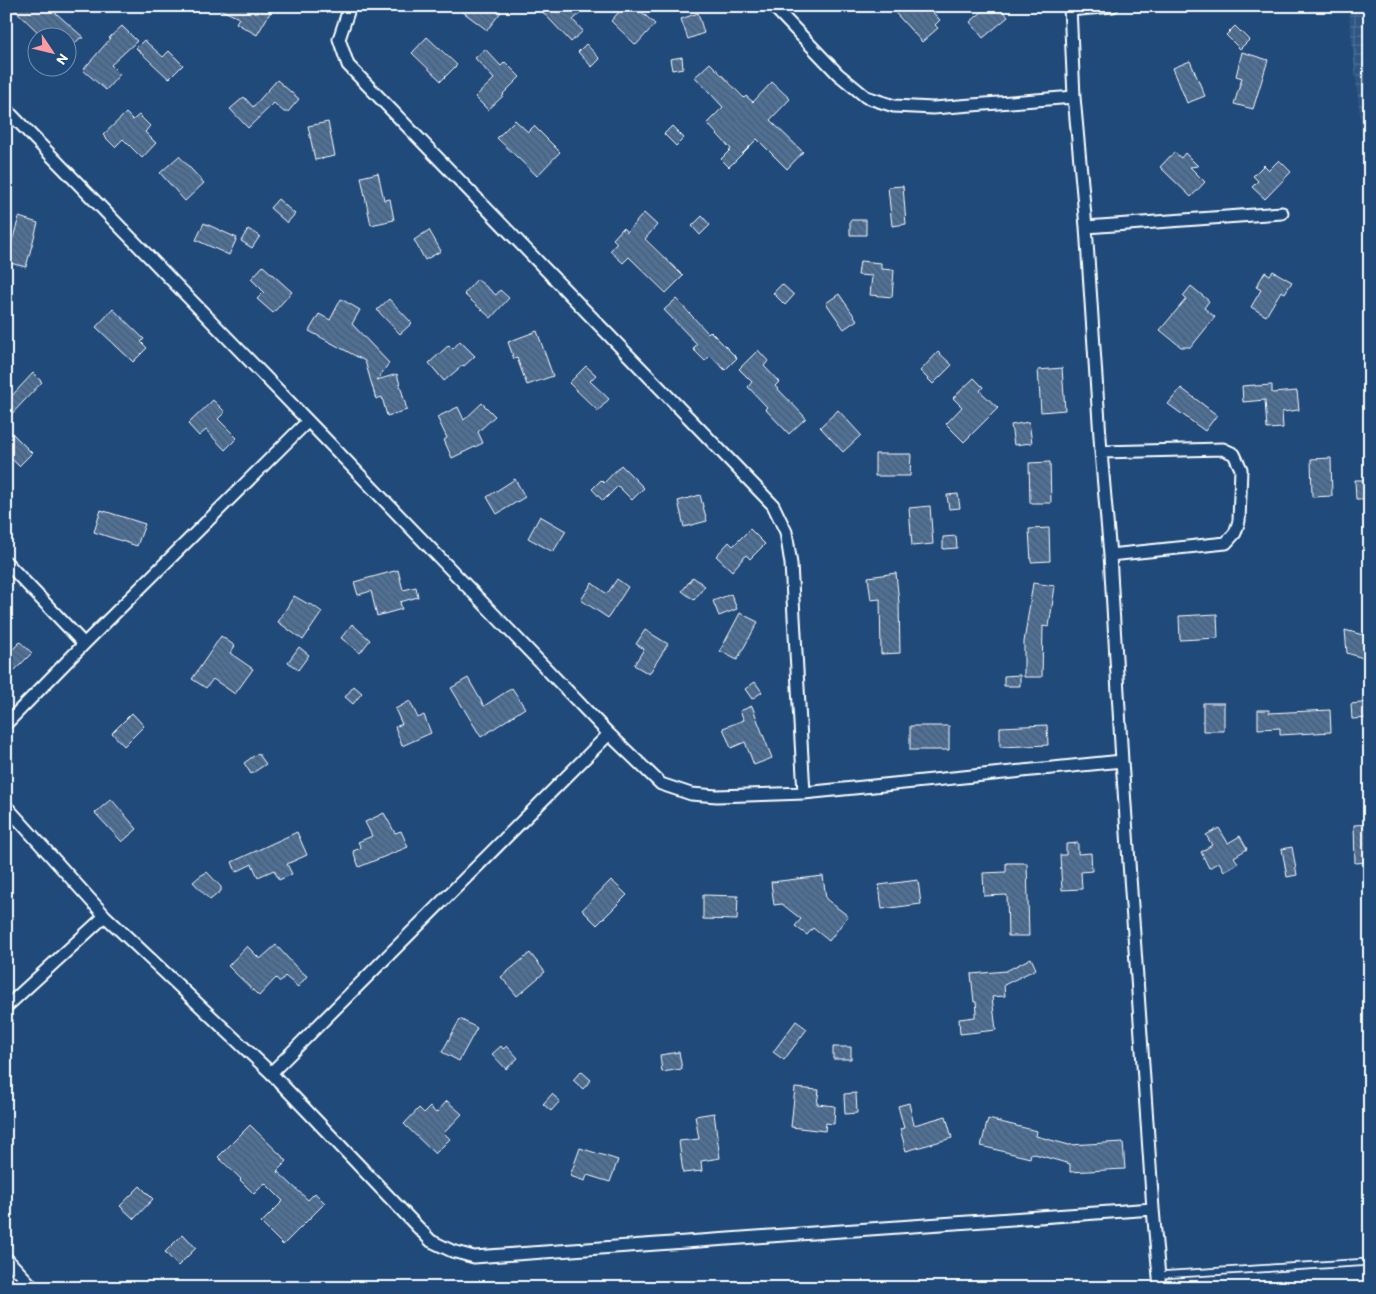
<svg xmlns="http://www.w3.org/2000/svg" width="1376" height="1294" font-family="Itim,sans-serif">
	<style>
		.industrial { fill: url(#industrial-grid) }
		.building { fill: url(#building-back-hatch); stroke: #fff }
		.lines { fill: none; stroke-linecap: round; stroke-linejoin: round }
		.lane-casing { stroke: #fff; stroke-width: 9 }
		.street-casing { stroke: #fff; stroke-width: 15 }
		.lane { stroke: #1f4a7a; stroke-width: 5.5 }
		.street { stroke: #1f4a7a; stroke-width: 11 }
	</style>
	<defs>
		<pattern id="industrial-grid" width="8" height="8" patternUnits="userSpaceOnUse" patternTransform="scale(1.25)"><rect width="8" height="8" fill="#2e5683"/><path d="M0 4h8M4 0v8" fill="none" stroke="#4d6f96"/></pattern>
		<pattern id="building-back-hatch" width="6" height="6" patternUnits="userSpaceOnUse" patternTransform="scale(1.25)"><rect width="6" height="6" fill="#507197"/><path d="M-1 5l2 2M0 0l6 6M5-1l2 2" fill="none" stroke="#4e5b6a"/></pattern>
	</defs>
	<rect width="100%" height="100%" fill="#1f4a7a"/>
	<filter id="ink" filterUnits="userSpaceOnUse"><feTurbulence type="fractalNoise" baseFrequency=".02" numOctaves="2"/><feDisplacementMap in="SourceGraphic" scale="10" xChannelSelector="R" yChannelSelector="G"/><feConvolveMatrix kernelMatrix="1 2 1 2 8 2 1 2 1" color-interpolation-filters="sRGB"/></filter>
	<g filter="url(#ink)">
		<!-- industrial -->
		<path class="industrial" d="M1348 6H1370V209Z"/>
		<!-- building -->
		<path class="building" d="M11 6H48L84 38H80L68 51V38H44Z
			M213 6H274L257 35 236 23 239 18Z
			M455 6H493L501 12 487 30Z
			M537 6H588L573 20 583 31 571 42Z
			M624 6H635L655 24 636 45 611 21Z
			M889 6H918L923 12 928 7 940 20 935 25 938 28 922 42Z
			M989 6H999L1008 17 983 38 970 22Z
			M698 13 704 33 688 39 681 19Z
			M122 26 137 41 111 65 120 74 106 90 83 70 110 39 109 38Z
			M1235 26 1249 40 1240 49 1226 35Z
			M427 37 457 65 441 81 412 53Z
			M144 40 163 57 169 51 183 65 169 79 136 48Z
			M586 44 600 59 592 67 578 52Z
			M485 49 501 66 505 62 520 77 503 94 504 95 488 110 475 97 494 79 475 58Z
			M1242 52 1268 60 1253 109 1234 104 1242 78 1236 76Z
			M682 57 683 68 672 70 670 59Z
			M1190 61 1205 96 1187 103 1173 68Z
			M710 63 744 98 746 96 753 102 772 82 790 99 770 120 803 152 787 169 757 139 729 167 721 159 731 149 707 123 723 107 695 77Z
			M277 80 299 99 288 112H284L274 103 248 128 230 109 244 97 253 107Z
			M126 113 133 120 139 115 150 126 145 132 156 143 142 158 123 139 115 147 103 135Z
			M515 120 528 132 534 126 560 152 537 176 497 138Z
			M328 122 335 156 315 160 308 126Z
			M672 126 684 138 676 146 664 134Z
			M1174 152 1181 158 1185 153 1198 166 1190 167 1205 182 1191 197 1160 167Z
			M179 156 204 183 185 201 160 173Z
			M1279 160 1291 172 1265 199 1252 187 1258 181 1253 176 1264 165 1269 170Z
			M378 173 384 200 390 199 394 220 371 225 361 177Z
			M903 186 906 224 892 226 888 187Z
			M278 199 295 214 287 223 270 208Z
			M644 213 657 225 645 239 683 276 666 293 629 257 623 263 610 251 617 243 613 239 623 228 627 232Z
			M702 216 710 225 700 235 692 226Z
			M19 217 38 223 26 267 6 262Z
			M850 220H866V235H850Z
			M204 223 237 238 229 255 196 240Z
			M248 229 260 236 252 248 241 241Z
			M429 230 441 251 425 260 414 240Z
			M860 261 881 263V269L894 270 892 297 870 295 872 276 858 275Z
			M263 266 292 292 273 313 257 299 264 292 251 279Z
			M1273 271 1292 282 1285 293 1281 291 1266 316 1251 307 1261 290 1256 287 1265 272 1270 275Z
			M477 279 496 295 500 290 509 298 491 318 464 294Z
			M782 284 794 295 785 305 773 293Z
			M1191 286 1209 301 1204 308 1215 317 1191 347H1181L1160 330 1186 299 1183 296Z
			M839 294 857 320 844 329 826 303Z
			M341 299 360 310 352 324 389 363 377 380 397 374 407 410 387 416 382 397 376 399 365 361 309 331 319 314 330 320Z
			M389 299 412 323 400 334 377 310Z
			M676 299 708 333 710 331 737 358 725 370 710 356 705 361 693 349 697 344 664 310Z
			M113 309 144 339 141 342 147 348 133 362 96 327Z
			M537 331 553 376 527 385 517 358 514 359 508 342Z
			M460 341 475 356 464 366 463 365 444 381 429 363 449 345 453 349Z
			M758 350 768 361 764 366 779 382 775 386 806 418 789 434 765 409 767 407 748 387 752 382 739 369Z
			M938 352 952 365 933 384 920 371Z
			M586 366 596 375 590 381 609 399 598 411 569 383Z
			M1062 368 1065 410 1041 412 1038 370Z
			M33 373 42 382 6 420V402Z
			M974 378 983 387 980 391 998 408 964 442 946 424 962 407 953 398Z
			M1255 385V386L1272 385V393L1297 391 1299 410 1282 412 1283 428 1267 429 1265 400 1243 402 1242 386Z
			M1181 388 1217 415 1205 431 1168 404Z
			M213 400 225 412 218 419 237 438 225 450 206 430 199 436 188 424Z
			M482 403 495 416 478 432 483 443 452 458 444 440 447 438 437 417 458 407 464 420Z
			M838 410 861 435 843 452 820 427Z
			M1029 422 1032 443 1014 445 1011 425Z
			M6 427 32 453 19 466 6 454Z
			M875 454H911L910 476H875Z
			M1331 458 1332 496 1312 497 1311 459Z
			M1050 462 1051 503H1030L1029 463Z
			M621 465 644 488 632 500 618 486 603 501 592 489 601 480 604 483Z
			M515 479 525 497 497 514 487 497Z
			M1355 480H1368L1369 499H1356Z
			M958 494 960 508 949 509 947 495Z
			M700 495 707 521 684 527 678 501Z
			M930 506 933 544 912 546 909 508Z
			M101 510 145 524 137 546 94 532Z
			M540 516 566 531 553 552 528 538Z
			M1049 528 1050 561 1031 562 1029 529Z
			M750 529 765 544 750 559 746 555 732 571 716 556 729 542 733 546Z
			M956 536 957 548 943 549V537Z
			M398 570 403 590 416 587 418 597 400 602 402 609 377 616 371 591 358 595 354 582Z
			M896 573 899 603 900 653 881 654 880 599 871 600 868 577Z
			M693 577 705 586 694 600 682 591Z
			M617 579 628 587 608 618 581 600 592 583 607 594Z
			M1033 583 1055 586 1049 627 1043 626 1042 677H1024V642Z
			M731 594 737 609 719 616 713 601Z
			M294 596 310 605 311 604 322 612 303 640 278 622Z
			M740 613 758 622 737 660 720 651Z
			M1217 614 1218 638 1180 640 1179 616Z
			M352 624 370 640 360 653 341 638Z
			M645 630 668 644 649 674 634 665 644 649 636 644Z
			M1345 630 1370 637 1363 658 1347 653Z
			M221 636 235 646 230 653 253 669 235 694 213 679 206 688 192 679Z
			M20 642 32 653 6 679V656Z
			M299 647 309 655 298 670 288 662Z
			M1020 675V686H1004V676Z
			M468 678 484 706 512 688 525 708 481 737 451 688Z
			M755 682 762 692 752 699 745 689Z
			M354 686 362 693 353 704 345 697Z
			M410 701 418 718 424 715 431 733 402 746 395 727 402 724 395 709Z
			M1370 702V718L1352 719 1351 704Z
			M1203 703H1224V731H1203Z
			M752 706 772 758 754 765 745 742 731 748 723 728 744 720 740 711Z
			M1258 710H1269V713L1330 710 1331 732 1280 735V728L1258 729Z
			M132 713 144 726 124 746 112 733Z
			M1047 725 1048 745 1000 747V727Z
			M910 726H949V750H910Z
			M258 753 266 764 251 774 244 763Z
			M111 799 137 829 122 842 95 813Z
			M384 813 395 833 401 831 408 847 359 867 353 851 361 848 358 842 372 836 365 822Z
			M1370 824V862L1355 863 1354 825Z
			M1219 828 1228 843 1240 836 1247 849 1234 857 1238 863 1224 871 1219 862 1209 868 1201 852 1212 845 1206 835Z
			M297 832 307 855 287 864 292 874 279 880 274 870 258 877 252 864 236 872 232 862Z
			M1078 843V854L1091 853 1092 871 1081 872 1082 889 1062 890 1060 855H1066V844Z
			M1292 847 1297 875 1287 877 1282 849Z
			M1006 863H1027L1029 936H1008L1007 895 984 896 983 873 1006 872Z
			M207 872 221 887V891L210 900 193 882 200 876Z
			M823 876 826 899 848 916 829 941 813 928 807 935 795 926 801 919 782 904 774 905 771 882Z
			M611 880 627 895 597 925 582 910Z
			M918 880 921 904 882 909 879 885Z
			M703 895 738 896 737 920 703 919Z
			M276 945 296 967 307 976 298 987 285 976 280 982 276 978 259 996 228 966 247 946 260 959Z
			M530 953 545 972 517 996 501 977Z
			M1031 958 1036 969 1004 985 1005 996 992 997 996 1030 960 1034 959 1019 975 1017V1012H977L976 1002H974L971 974 1006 971Z
			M460 1019 477 1028 459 1061 442 1052Z
			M796 1021 807 1029 784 1060 773 1052Z
			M501 1046 503 1049 507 1046 518 1058 506 1069 492 1054Z
			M833 1047H851V1059H833Z
			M679 1052 682 1069 662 1072 660 1055Z
			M581 1071 591 1080 583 1089 573 1080Z
			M795 1088 819 1090 817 1104 835 1106 834 1124 826 1123 825 1131 791 1127Z
			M856 1093 857 1113 845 1114 844 1094Z
			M552 1094 560 1101 551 1111 543 1104Z
			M447 1101 462 1114 444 1133 450 1139 435 1154 404 1124 419 1108 424 1113 430 1107 436 1113Z
			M909 1103 914 1125 946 1116 952 1138 906 1151 900 1129 904 1128 898 1106Z
			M714 1113 720 1158 701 1161 702 1171 683 1173 679 1141 699 1139 695 1116Z
			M988 1119 1037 1131 1036 1136 1069 1145 1123 1142 1125 1169 1070 1172V1164L1031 1153 1030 1158 981 1146Z
			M250 1125 287 1161 277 1171 308 1200 315 1193 325 1203 283 1245 261 1223 283 1201 265 1183 254 1194 240 1180 241 1179 218 1157Z
			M580 1148 618 1160 610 1182 587 1175 585 1181 570 1176Z
			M140 1186 153 1199 134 1219 120 1206Z
			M183 1234 196 1248 178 1266 165 1252Z"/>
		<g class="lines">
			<defs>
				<path id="lane" d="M1159 1275 1370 1262"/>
				<path id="street" d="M352 6 349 9 339 39 348 65 773 505 786 532 791 564 804 793
					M773 6 838 74 866 97 894 106 933 108 1074 97
					M1070 6 1074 97 1086 227 1101 452 1110 555 1122 761 1153 1209 1160 1288
					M1070 10 1113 6
					M6 109 308 421 609 734 661 784 691 794 717 796 804 793 1122 761
					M1086 227 1282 213
					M1101 452 1223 449 1234 454 1241 469 1239 521 1235 533 1226 543 1110 555
					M6 562 84 644
					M6 724 84 644 308 421
					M6 806 105 916 271 1073 431 1241 452 1251 474 1257 1153 1209
					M6 1007 105 916
					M271 1073 609 734
					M6 1258 34 1288"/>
			</defs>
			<!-- lane casing -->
			<use href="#lane" class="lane-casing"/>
			<!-- street casing -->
			<use href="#street" class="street-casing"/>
			<!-- lane -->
			<use href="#lane" class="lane"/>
			<!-- street -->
			<use href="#street" class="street"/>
		</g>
	</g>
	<!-- margin -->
	<rect width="1376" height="1294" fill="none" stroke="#1f4a7a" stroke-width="25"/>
	<rect x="12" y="12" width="1351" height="1269" fill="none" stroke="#fff" stroke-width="2" filter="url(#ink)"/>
	<!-- north arrow -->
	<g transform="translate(52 52) rotate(125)"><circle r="24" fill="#1f4a7a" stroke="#7992af"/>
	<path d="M0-4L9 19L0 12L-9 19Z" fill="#ff9aa2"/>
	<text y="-8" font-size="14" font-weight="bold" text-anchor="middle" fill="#ffffff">N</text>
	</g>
</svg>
